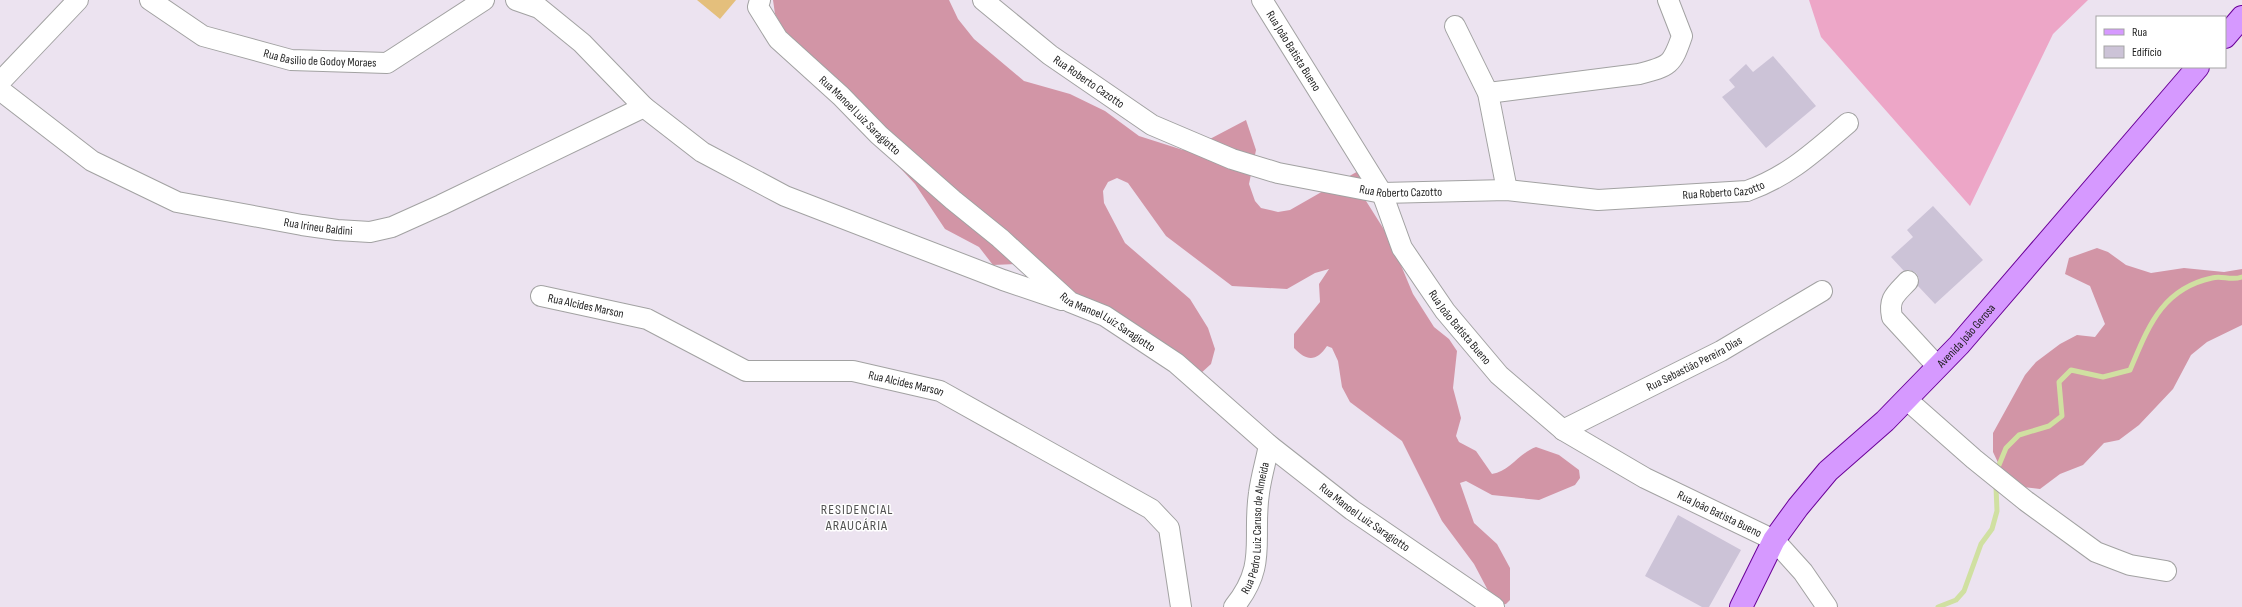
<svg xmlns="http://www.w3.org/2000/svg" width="2242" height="607" font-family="'Sofia Sans Condensed',sans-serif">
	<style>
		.grass { fill: #eda6c7 }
		.forest { fill: #d295a6 }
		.pitch { fill: #e4bf7c }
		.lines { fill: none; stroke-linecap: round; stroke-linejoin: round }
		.stream { stroke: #d0e0a1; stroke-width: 5 }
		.building { fill: #ccc3d7 }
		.minor-casing { stroke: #a2a2a2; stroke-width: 22 }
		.major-casing { stroke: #6a0098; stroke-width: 24 }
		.minor { stroke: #fff; stroke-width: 20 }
		.major { stroke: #d699ff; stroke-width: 22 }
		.labels { text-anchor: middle; stroke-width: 3; stroke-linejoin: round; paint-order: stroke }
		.street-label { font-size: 12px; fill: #1e1e1e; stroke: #fff }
		.quarter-label { font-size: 14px; letter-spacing: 1px; fill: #515151; stroke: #fff }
	</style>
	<rect width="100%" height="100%" fill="#ece3f0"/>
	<!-- grass -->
	<path class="grass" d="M1809 0H2088L2053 34 1970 206 1821 37Z"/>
	<!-- forest -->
	<path class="forest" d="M773 0H949L958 19 974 39 1024 81 1070 94 1105 111 1139 136 1183 150H1198L1208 140 1246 120 1256 150 1249 184 1255 201 1261 208 1278 212 1290 210 1360 170 1361 193 1390 239 1413 294 1434 327 1449 339 1457 351 1453 388 1461 418 1456 436 1459 442 1476 451 1492 474C1510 471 1519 453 1536 447L1559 455 1579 470 1580 478 1575 485 1539 500 1492 495 1466 481 1460 483 1474 523 1497 544 1510 568V600L1506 604 1499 605 1492 598 1474 564 1442 521 1402 441 1350 402 1342 387 1338 361 1332 348 1327 346C1317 361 1307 362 1294 348V334L1320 302 1319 284 1329 269 1315 273 1287 289 1232 286 1166 236 1128 183 1117 178 1108 182 1103 191 1104 203 1125 243 1190 299 1208 328 1215 349 1211 364 1200 374 1016 264 993 265 979 247 945 229 915 184 804 64 775 14Z
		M2097 248 2108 252 2126 265 2151 273 2184 268 2224 272 2242 269V325L2207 342 2191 355 2173 389 2139 425 2119 440 2104 443 2083 465 2060 474 2040 489 2023 487 2001 469 1993 452V433L2025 375 2036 362 2060 344 2077 335 2095 337 2105 324 2090 286 2065 274 2069 258Z"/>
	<!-- pitch -->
	<path class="pitch" d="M697 0H736L720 19Z"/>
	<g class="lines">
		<!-- stream -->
		<path class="stream" d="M1999 465 2006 448 2019 435 2049 426 2062 416 2059 382 2071 370 2103 377 2130 370C2148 328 2161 289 2212 278 2222 275 2230 281 2242 277
			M1938 607 1956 600 1964 591 1981 544 1992 529 1997 511 1996 487"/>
	</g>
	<!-- building -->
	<path class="building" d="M1773 56 1816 106 1766 148 1722 97 1735 87 1729 80 1746 64 1753 72Z
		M1933 206 1983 260 1935 304 1918 286 1919 278 1916 273 1910 270 1904 271 1891 257 1913 237 1907 230Z
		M1678 515 1741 550 1709 607H1702L1645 576Z"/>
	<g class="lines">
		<defs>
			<g id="minor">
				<path id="s1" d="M150 0 203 36 291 60 387 63 484 0"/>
				<path d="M516 0 539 8 582 43 644 107 702 152 785 196 1003 280 1062 300"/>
				<path id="s2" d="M760 0 758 7 778 39 841 96 879 135 953 200 1000 238 1070 302 1105 316 1176 363 1269 445 1352 510 1494 607"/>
				<path id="s3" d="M983 0 1050 55 1152 125 1232 159 1278 173 1382 193 1507 190 1598 200 1747 191C1789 176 1815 151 1848 123"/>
				<path id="s4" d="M1262 0 1382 193 1402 248 1445 311 1499 375 1563 430 1645 478 1774 540 1803 572 1827 607"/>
				<path d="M1455 26 1488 93 1507 190"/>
				<path d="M0 82 78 0"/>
				<path id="s5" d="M0 90 92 161 177 202 302 225 337 230 370 232 392 227 441 205 644 107"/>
				<path d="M1488 93 1639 74C1670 66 1672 65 1682 36L1668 0"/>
				<path d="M1908 281C1896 294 1888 298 1892 317L1938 367"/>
				<path id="s6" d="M541 296 647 319 746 371H853L940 391 1151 509 1169 528 1181 607"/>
				<path d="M1906 399 1974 459 2026 501 2096 552 2130 565 2166 571"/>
				<path id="s7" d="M1563 430 1721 351 1822 291"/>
				<path id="s8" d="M1234 607C1268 565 1252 540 1259 493 1261 477 1266 461 1269 445"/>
			</g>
			<g id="major">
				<path d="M2225 37 2242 17"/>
				<path id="s9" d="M1741 607 1774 540 1798 507 1828 471 1885 421 1959 345 2198 67"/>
			</g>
		</defs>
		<!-- minor casing -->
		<use href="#minor" class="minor-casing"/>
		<!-- major casing -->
		<use href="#major" class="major-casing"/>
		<!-- minor -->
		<use href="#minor" class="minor"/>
		<!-- major -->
		<use href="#major" class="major"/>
	</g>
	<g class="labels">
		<!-- street labels -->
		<g class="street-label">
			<text dy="4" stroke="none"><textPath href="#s4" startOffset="60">Rua João Batista Bueno</textPath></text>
			<text dy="4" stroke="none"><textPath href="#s1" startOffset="184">Rua Basilio de Godoy Moraes</textPath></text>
			<text dy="4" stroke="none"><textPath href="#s3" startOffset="134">Rua Roberto Cazotto</textPath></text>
			<text dy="4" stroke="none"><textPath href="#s2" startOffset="157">Rua Manoel Luiz Saragiotto</textPath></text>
			<text dy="4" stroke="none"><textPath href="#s3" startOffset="470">Rua Roberto Cazotto</textPath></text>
			<text dy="4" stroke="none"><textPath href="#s3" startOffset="794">Rua Roberto Cazotto</textPath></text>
			<text dy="4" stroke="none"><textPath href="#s5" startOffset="354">Rua Irineu Baldini</textPath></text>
			<text dy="4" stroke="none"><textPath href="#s6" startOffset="46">Rua Alcides Marson</textPath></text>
			<text dy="4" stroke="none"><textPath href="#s2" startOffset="481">Rua Manoel Luiz Saragiotto</textPath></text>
			<text dy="4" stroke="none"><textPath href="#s4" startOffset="384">Rua João Batista Bueno</textPath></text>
			<text dy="4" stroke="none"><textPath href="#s9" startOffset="356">Avenida João Gerosa</textPath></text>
			<text dy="4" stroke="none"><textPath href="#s7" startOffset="147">Rua Sebastião Pereira Dias</textPath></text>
			<text dy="4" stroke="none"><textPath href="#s6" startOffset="382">Rua Alcides Marson</textPath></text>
			<text dy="4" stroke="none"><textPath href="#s4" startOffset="708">Rua João Batista Bueno</textPath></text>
			<text dy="4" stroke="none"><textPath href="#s2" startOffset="805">Rua Manoel Luiz Saragiotto</textPath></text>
			<text dy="4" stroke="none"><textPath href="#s8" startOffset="84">Rua Pedro Luiz Caruso de Almeida</textPath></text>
		</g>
		<!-- quarter labels -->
		<g class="quarter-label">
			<text x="857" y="514">RESIDENCIAL<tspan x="857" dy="16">ARAUCÁRIA</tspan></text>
		</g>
	</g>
	<!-- legend -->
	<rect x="2096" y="16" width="130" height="52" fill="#ffffff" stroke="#a5a5a5"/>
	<rect x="2104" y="29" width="20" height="6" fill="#d699ff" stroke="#a5a5a5"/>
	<text x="2132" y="36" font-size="12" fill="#1e1e1e">Rua</text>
	<rect x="2104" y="46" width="20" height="12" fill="#ccc3d7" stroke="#a5a5a5"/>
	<text x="2132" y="56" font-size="12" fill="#1e1e1e">Edifício</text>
</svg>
